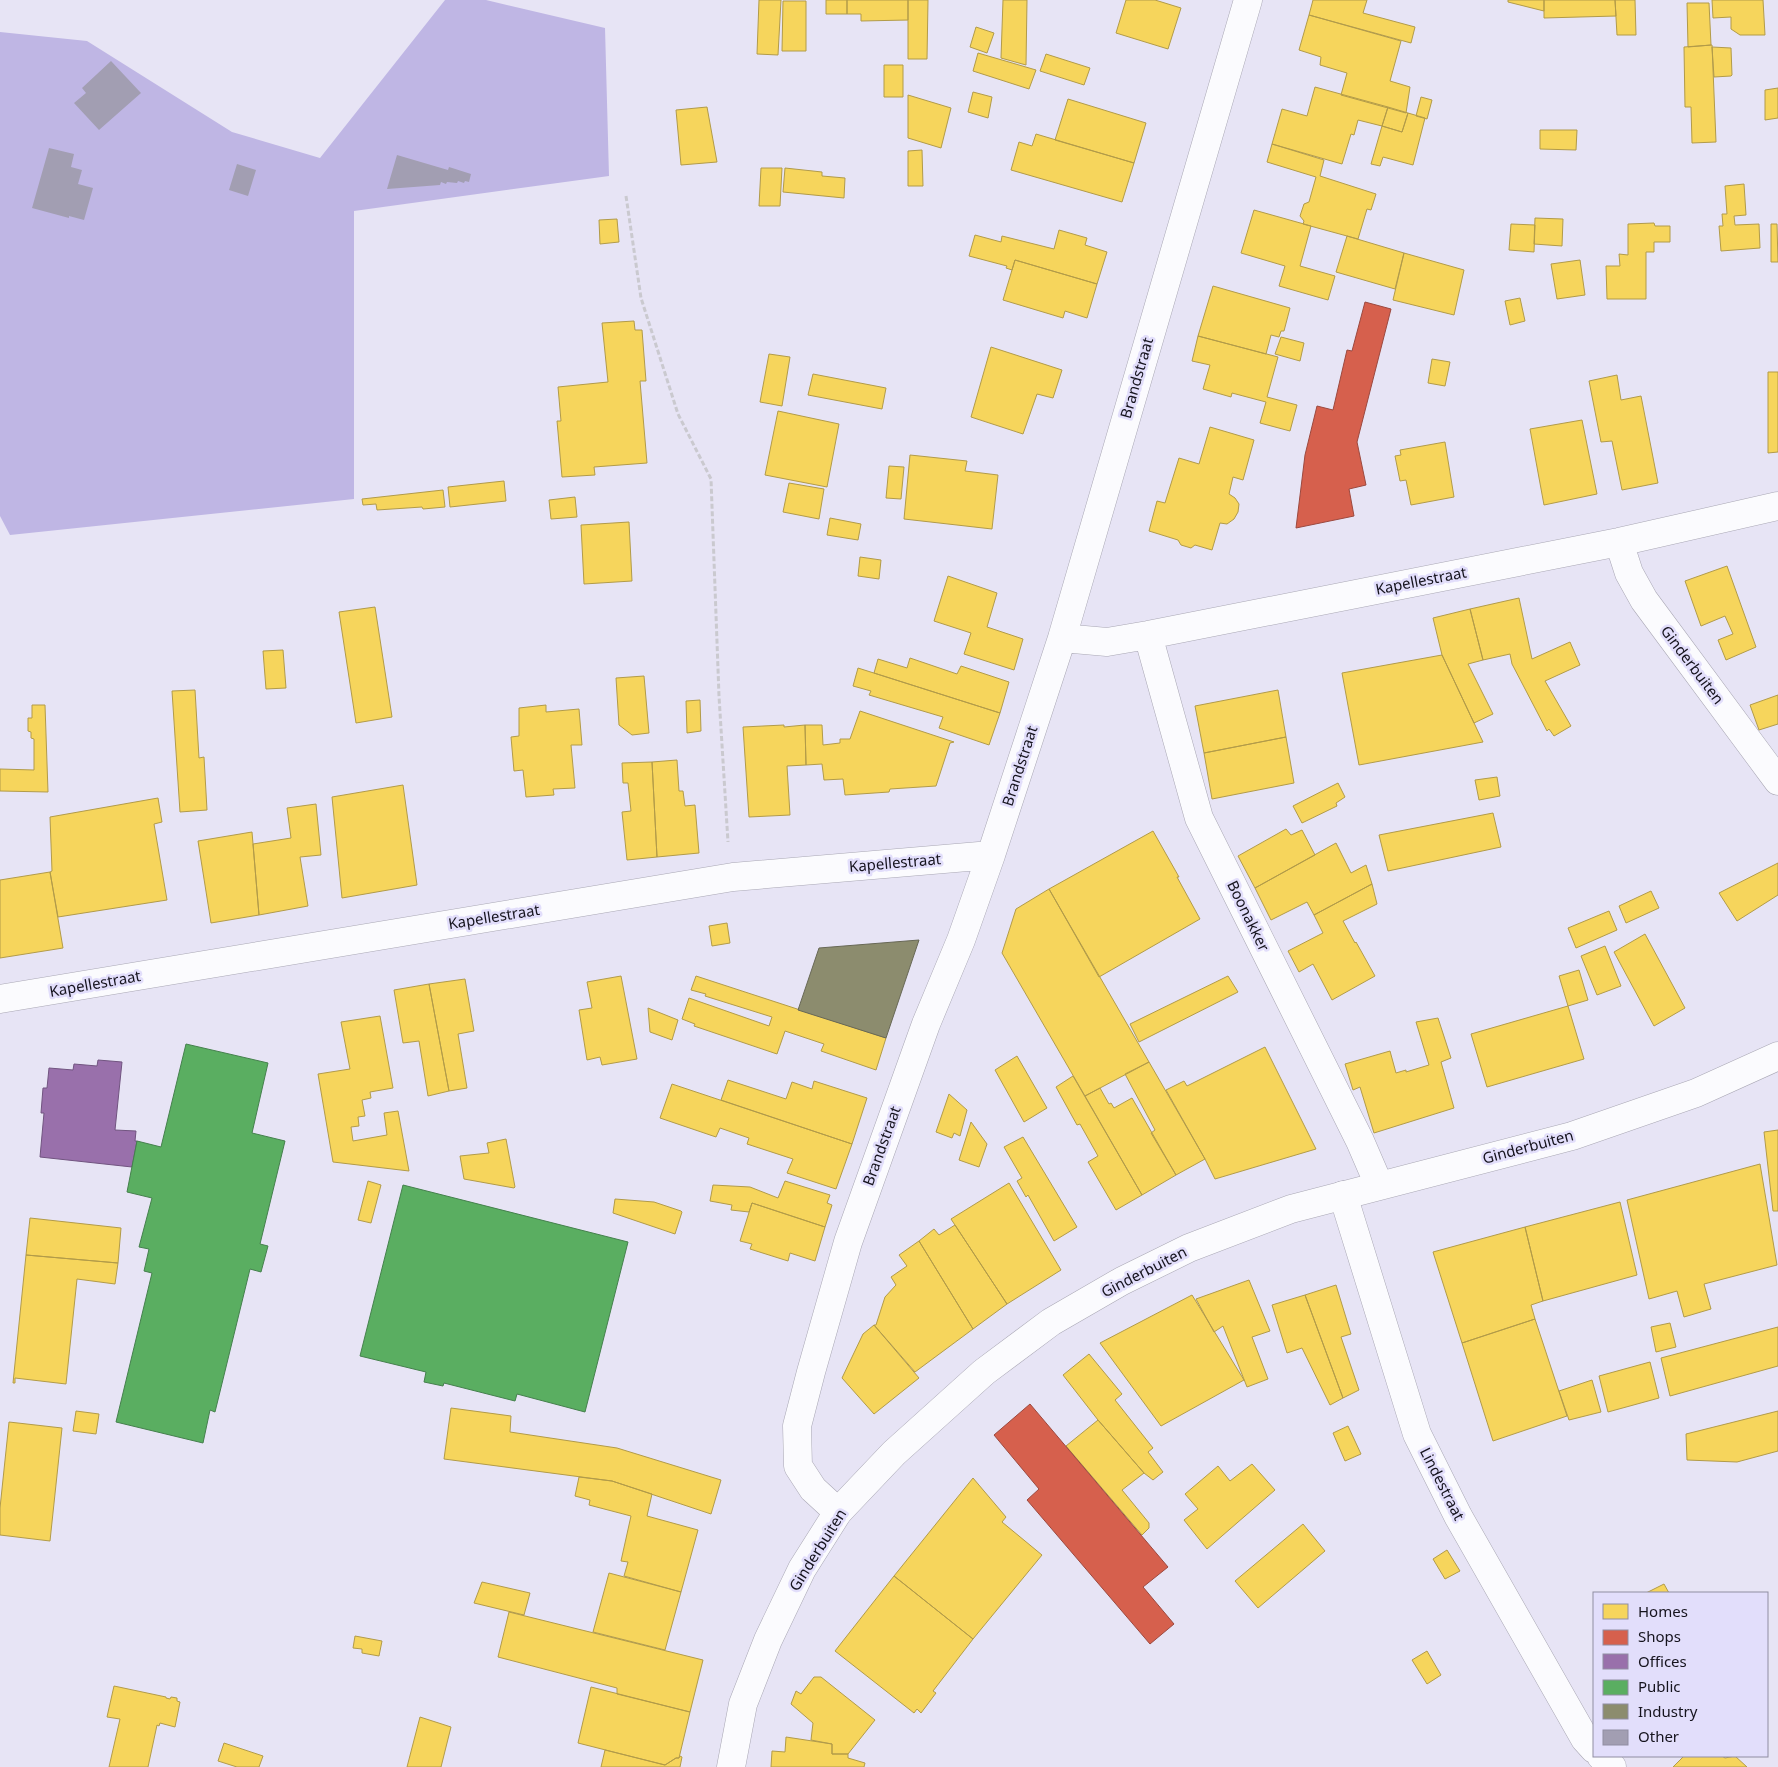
<svg xmlns="http://www.w3.org/2000/svg" width="1778" height="1767" font-family="'Noto Sans',sans-serif">
	<style>
		.forest { fill: #bfb6e4 }
		.homes { fill: #f6d55c; stroke: #b29b49 }
		.shops { fill: #d6604d; stroke: #9c493f }
		.offices { fill: #9970ab; stroke: #715480 }
		.public { fill: #5aae61; stroke: #45804d }
		.industry { fill: #8c8c6e; stroke: #686856 }
		.building { fill: #a29eb2 }
		.lines { fill: none; stroke-linecap: round; stroke-linejoin: round }
		.minor-casing { stroke: #a9a7b4; stroke-width: 29 }
		.major-casing { stroke: #a9a7b4; stroke-width: 29 }
		.path { stroke: #cac9cf; stroke-width: 3; stroke-dasharray: 5 2.5; stroke-linecap: butt }
		.minor { stroke: #fbfbfe; stroke-width: 28 }
		.major { stroke: #fbfbfe; stroke-width: 28 }
		.labels { text-anchor: middle; stroke-width: 5; stroke-linejoin: round; paint-order: stroke }
		.street-label { font-size: 15px; fill: #15131d; stroke: #e2defb }
	</style>
	<rect width="100%" height="100%" fill="#e7e4f5"/>
	<!-- forest -->
	<path class="forest" d="M445 0H486L605 28 609 176 354 211V499L10 535 0 516V32L87 41 232 132 320 158Z"/>
	<!-- homes -->
	<path class="homes" d="M759 0H781L778 55 757 54Z
		M826 0H847V14H826Z
		M847 0H908V20L861 21V14H847Z
		M908 0H928L927 59H908Z
		M1003 0H1027L1026 65 1001 58Z
		M1126 0H1155L1181 8 1168 49 1116 33Z
		M1313 0H1367L1363 13 1415 27 1411 43 1309 15Z
		M1508 0H1544V11L1508 2Z
		M1544 0H1615L1616 16 1544 18Z
		M1615 0H1635L1636 35H1617Z
		M1712 0H1763L1765 35H1740L1731 29V17L1713 18Z
		M783 1H806V51H782Z
		M1687 3H1709L1711 45 1688 47Z
		M1309 15 1401 41 1390 81 1410 87 1406 113 1341 95 1347 73 1320 65 1321 57 1299 50Z
		M976 27 994 33 987 53 970 47Z
		M1712 45 1716 142 1692 143 1691 107H1685L1684 47Z
		M1712 47 1731 48 1732 75 1731 76 1714 77Z
		M978 53 1036 70 1029 89 973 71Z
		M1046 54 1090 68 1084 85 1040 71Z
		M884 65H903V97H884Z
		M1315 87 1388 107 1382 126 1358 120 1354 135 1351 134 1342 164 1272 144 1282 109 1307 116Z
		M1778 88V118L1765 120V90Z
		M973 92 992 97 988 118 968 112Z
		M908 95 951 108 941 148 908 138Z
		M1421 97 1432 100 1427 119 1416 116Z
		M1068 99 1146 123 1134 163 1055 140Z
		M707 107 717 162 681 165 676 110Z
		M1388 107 1408 113 1402 132 1382 126Z
		M1408 113 1425 118 1413 165 1383 157 1380 166 1371 164 1382 126 1402 132Z
		M1540 130H1577L1576 150 1540 149Z
		M1036 134 1134 163 1122 202 1011 170 1019 142 1032 146Z
		M1272 144 1324 160 1320 176 1376 194 1371 210 1367 209 1358 239 1303 224 1304 221 1300 216 1304 204 1309 202 1316 177 1267 162Z
		M922 150 923 186H908V151Z
		M761 168H782L780 206H759Z
		M785 168 822 172V176L845 178 844 198 783 192Z
		M1744 184 1746 215 1734 216 1735 225 1759 224 1760 248 1721 251 1719 226H1723L1722 214H1727L1725 186Z
		M1254 210 1311 226 1300 266 1335 276 1328 300 1279 286 1285 266 1241 253Z
		M1535 218 1563 219 1562 246 1534 244Z
		M617 219 619 242 600 244 599 220Z
		M1654 223 1655 226H1670V242H1654V252H1646V299H1607L1606 266H1620L1619 254 1628 255V224Z
		M1511 224 1535 225 1534 252 1509 250Z
		M1771 224H1777L1778 262H1771Z
		M1059 230 1087 238 1085 245 1107 252 1097 284 1015 260 1012 270 1006 268 1007 266 969 256 975 235 1001 242 1002 236 1054 249Z
		M1347 236 1404 253 1395 289 1336 272Z
		M1404 253 1464 270 1454 315 1393 300Z
		M1015 260 1097 284 1087 318 1065 311 1063 318 1003 300Z
		M1580 260 1585 295 1557 299 1551 264Z
		M1213 286 1290 308 1284 331H1281L1279 337 1271 335 1266 354 1198 336Z
		M1520 298 1525 321 1510 325 1505 301Z
		M634 321 635 330H642L646 381H640L647 463 594 467 595 475 562 477 557 421H561L558 387 608 382 602 323Z
		M1198 336 1278 357 1267 397 1297 405 1290 431 1260 423 1266 402 1232 393 1231 397 1203 389 1210 365 1192 361Z
		M1281 337 1304 343 1300 361 1275 354Z
		M991 347 1062 370 1053 398 1037 394 1023 434 971 417Z
		M769 354 790 357 782 406 760 402Z
		M1432 359 1450 362 1445 386 1428 383Z
		M1768 372H1778V452L1768 453Z
		M813 374 886 388 882 409 808 395Z
		M1617 375 1621 400 1641 396 1658 483 1622 490 1612 441 1601 442 1589 381Z
		M778 411 839 424 827 487 765 475Z
		M1582 420 1597 494 1544 505 1530 429Z
		M1210 427 1254 440 1243 480 1233 477 1229 494 1235 498 1239 504 1238 512 1234 519 1227 524 1220 523 1212 550 1195 545 1191 548 1181 545 1178 540 1149 531 1157 501 1165 503 1179 458 1199 464Z
		M1445 442 1454 497 1411 505 1406 480 1400 481 1395 456 1401 455 1400 450Z
		M910 455 967 461 965 471 998 475 992 529 904 519Z
		M889 466 904 467 901 499 886 498Z
		M504 481 506 501 450 507 448 487Z
		M789 483 824 489 819 519 783 512Z
		M443 490 445 507 423 509 422 507 377 510 376 504 363 505 362 499Z
		M575 497 577 517 551 519 549 500Z
		M830 518 861 524 858 540 827 535Z
		M629 522 632 581 584 584 581 525Z
		M860 557 881 560 879 579 858 576Z
		M1727 566 1756 647 1726 660 1718 640 1733 634 1725 616 1701 626 1685 581Z
		M948 576 997 593 987 627 1023 639 1014 670 964 654 971 633 934 621Z
		M1519 598 1532 659 1570 642 1580 665 1545 681 1571 726 1554 736 1549 729 1547 731 1512 664 1510 654 1483 660 1470 609Z
		M375 607 392 717 356 723 339 612Z
		M1470 609 1483 660 1468 664 1493 714 1474 723 1442 655 1433 618Z
		M283 650 286 688 266 689 263 651Z
		M1442 655 1483 742 1359 765 1342 673Z
		M910 658 957 674 961 666 1009 682 1000 713 874 673 878 659 907 668Z
		M858 668 1000 713 989 745 939 728 943 717 869 695 871 691 853 686Z
		M644 676 649 733 632 735 619 725 616 678Z
		M195 690 199 758 204 757 207 810 180 812 172 691Z
		M1278 690 1286 737 1204 753 1195 706Z
		M1778 695V724L1759 730 1750 705Z
		M700 700 701 731 687 733 686 701Z
		M32 705H45L48 792 0 791V769L34 770V739L31 738V732L28 731V718H32Z
		M546 705V712L579 709 582 745H571L575 788 553 789 554 795 526 797 523 770 514 771 511 737 519 736V708Z
		M860 711 954 742 950 743 936 786 890 789 889 792 845 795 843 779 824 780 822 764 806 765 805 725H822L823 745 840 743V739H850Z
		M784 725V727L805 725 806 765 787 766 790 815 749 817 743 727Z
		M1286 737 1294 783 1212 799 1204 753Z
		M677 760 679 791H683L685 806 695 805 699 853 657 857 652 762Z
		M652 762 657 857 627 860 622 812 631 811 628 783H623L622 763Z
		M1497 777 1500 796 1479 800 1475 780Z
		M1338 783 1345 797 1336 803 1337 806 1302 823 1293 806Z
		M403 785 417 885 342 898 332 797Z
		M158 798 162 822 154 824 167 900 58 917 50 872 52 871 50 817Z
		M316 804 321 855 300 857 308 906 259 915 253 844 291 838 287 808Z
		M1493 813 1501 847 1388 871 1379 835Z
		M1286 829 1291 835 1302 830 1315 855 1255 888 1238 856Z
		M1153 831 1179 877H1177L1200 919 1099 977 1049 889Z
		M252 832 259 915 211 923 198 841Z
		M1336 843 1351 873 1366 865 1372 884 1314 915 1307 902 1271 920 1255 888Z
		M1778 863V895L1737 921 1719 893Z
		M50 872 63 948 0 958V880Z
		M1372 884 1377 904 1343 921 1355 943 1356 942 1375 976 1332 1000 1313 964 1299 972 1288 951 1323 933 1314 915Z
		M1049 889 1149 1062 1085 1096 1002 953 1016 909Z
		M1651 891 1659 908 1626 923 1619 906Z
		M1609 911 1617 930 1576 948 1568 928Z
		M727 923 730 943 712 946 709 926Z
		M1645 934 1685 1008 1654 1026 1614 952Z
		M1605 946 1621 986 1597 995 1581 956Z
		M1579 970 1588 1000 1568 1006 1559 976Z
		M621 976 637 1059 602 1065 600 1057 587 1060 579 1010 592 1008 587 982Z
		M696 976 886 1038 876 1070 821 1051 824 1044 785 1031 777 1054 694 1026 695 1024 682 1019 689 998 769 1026 772 1017 705 996 706 994 691 990Z
		M1228 976 1238 992 1139 1042 1130 1024Z
		M465 979 474 1031 458 1034 467 1088 449 1091 429 984Z
		M429 984 449 1091 428 1096 419 1041 403 1043 394 990Z
		M1568 1006 1584 1059 1487 1087 1471 1034Z
		M648 1008 678 1020 672 1040 650 1032Z
		M380 1016 393 1088 370 1092 371 1098 362 1100 365 1116 358 1117 359 1126 351 1127 353 1141 387 1135 384 1113 398 1111 409 1171 333 1162 318 1074 350 1069 341 1022Z
		M1438 1018 1451 1058 1441 1062 1454 1108 1374 1133 1360 1087 1353 1090 1345 1064 1390 1051 1396 1073 1406 1070V1072L1429 1065 1416 1022Z
		M1265 1047 1316 1149 1215 1179 1205 1159 1166 1090 1184 1081 1187 1086Z
		M1017 1056 1047 1108 1024 1122 995 1070Z
		M1149 1062 1205 1159 1176 1175 1151 1133 1155 1130 1125 1074Z
		M1073 1076 1142 1195 1116 1210 1088 1162 1098 1156 1080 1124 1077 1125 1056 1087Z
		M728 1080 786 1099 792 1082 812 1089 814 1081 867 1098 852 1144 721 1100Z
		M672 1084 852 1144 836 1189 787 1173 793 1159 747 1144 749 1138 720 1128 716 1137 660 1118Z
		M1100 1088 1109 1104 1111 1103 1114 1108 1132 1098 1176 1175 1142 1195 1085 1096Z
		M949 1094 967 1110 960 1136 954 1133 952 1138 936 1132Z
		M971 1122 987 1144 979 1167 959 1160Z
		M1778 1130V1211H1773L1764 1132Z
		M1023 1137 1077 1227 1054 1241 1028 1195 1026 1197 1017 1181 1022 1178 1004 1147Z
		M506 1139 515 1187 514 1188 464 1179 460 1156 489 1153 487 1143Z
		M1760 1164 1777 1265 1704 1284 1711 1309 1684 1317 1677 1291 1649 1299 1627 1200Z
		M368 1181 381 1185 371 1223 358 1220Z
		M785 1181 830 1195 827 1203 832 1205 825 1227 752 1203 749 1212 731 1210 732 1205 710 1201 713 1185 750 1187 778 1198Z
		M1009 1183 1061 1270 1007 1304 951 1219Z
		M615 1199 654 1202 681 1211 682 1212 675 1234 613 1213Z
		M1620 1202 1637 1275 1543 1301 1525 1227Z
		M752 1203 825 1227 815 1261 790 1253 788 1261 750 1249 752 1244 740 1241Z
		M30 1218 121 1228 118 1263 26 1255Z
		M955 1225 1007 1304 973 1329 919 1241 934 1229 939 1235Z
		M1525 1227 1543 1301 1531 1305 1535 1319 1462 1343 1433 1252Z
		M919 1241 973 1329 915 1372 874 1325H876L885 1297 896 1285 891 1277 907 1266 899 1255Z
		M26 1255 118 1263 115 1284 77 1279 66 1384 15 1378V1383H13Z
		M1249 1280 1270 1331 1252 1337 1268 1379 1247 1387 1223 1326 1214 1332 1196 1299Z
		M1336 1285 1351 1334 1341 1337 1359 1390 1343 1398 1305 1295Z
		M1192 1295 1244 1380 1161 1426 1100 1343Z
		M1305 1295 1343 1398 1330 1405 1302 1348 1287 1353 1272 1305Z
		M1535 1319 1567 1416 1493 1441 1462 1343Z
		M1670 1323 1676 1347 1656 1352 1651 1327Z
		M874 1325 919 1378 874 1414 842 1378 863 1334Z
		M1778 1327V1366L1670 1396 1661 1358Z
		M1089 1354 1122 1394 1115 1400 1153 1448 1148 1452 1163 1472 1153 1480 1144 1473 1098 1420 1063 1375Z
		M1650 1362 1659 1398 1608 1412 1599 1376Z
		M1592 1380 1601 1412 1569 1420 1559 1391Z
		M451 1408 511 1416 510 1432 617 1448 721 1480 711 1514 612 1481 444 1459Z
		M76 1411 99 1414 96 1434 73 1431Z
		M1778 1411V1451L1737 1462 1687 1460 1686 1434Z
		M1098 1420 1144 1473 1122 1490 1149 1523V1528L1142 1535 1066 1446Z
		M9 1422 62 1428 50 1541 0 1535V1508Z
		M1348 1426 1361 1454 1345 1461 1333 1433Z
		M1252 1464 1275 1490 1207 1549 1184 1520 1198 1509 1185 1494 1218 1466 1230 1481Z
		M579 1477 612 1481 652 1494 647 1516 698 1530 681 1592 624 1576 628 1562 621 1561 631 1516 589 1505 590 1500 575 1496Z
		M973 1478 1006 1517 1002 1522 1042 1555 973 1639 894 1576Z
		M1303 1524 1325 1551 1258 1608 1235 1581Z
		M1447 1550 1460 1571 1445 1579 1433 1559Z
		M609 1573 681 1592 665 1650 593 1632Z
		M894 1576 973 1639 933 1691 936 1693 921 1713 917 1709 914 1713 835 1651Z
		M482 1582 530 1593 524 1615 474 1603Z
		M1664 1584 1669 1593H1646Z
		M509 1612 703 1660 690 1712 617 1694V1688L498 1657Z
		M355 1636 382 1641 379 1656 362 1653V1649L353 1648Z
		M1427 1651 1441 1675 1427 1684 1412 1660Z
		M814 1677H821L875 1720 848 1754H832V1744L811 1740 813 1723 791 1704 796 1691 801 1694Z
		M114 1686 166 1697V1698L170 1699 171 1697 177 1698V1701L180 1702 175 1727 160 1723 159 1726 157 1725 148 1767H109L120 1719 107 1717Z
		M591 1687 690 1712 679 1758H676L665 1765 578 1743Z
		M420 1717 451 1727 441 1767H407Z
		M786 1737 832 1744V1754H848V1758L865 1763 864 1767H771L772 1751 785 1752Z
		M224 1743 263 1756 259 1767H237L218 1761Z
		M605 1750 665 1765 676 1758H679L680 1756 682 1757 680 1767H601Z
		M1684 1756H1722L1725 1758 1735 1756 1747 1767H1673Z"/>
	<!-- shops -->
	<path class="shops" d="M1365 302 1391 309 1357 442 1366 485 1349 489 1354 516 1296 528 1305 455 1317 406 1333 410 1347 350 1352 351Z
		M1030 1404 1168 1567 1143 1587 1174 1624 1150 1644 1027 1500 1039 1489 994 1435Z"/>
	<!-- offices -->
	<path class="offices" d="M98 1060 122 1062 115 1130 136 1131 135 1141H137L132 1167 40 1157 44 1113H41L43 1088H47L49 1068 73 1070 74 1064 97 1066Z"/>
	<!-- public -->
	<path class="public" d="M186 1044 268 1063 252 1133 285 1141 260 1244 268 1246 261 1272 250 1269 215 1412 210 1410 203 1443 116 1422 152 1273 144 1271 149 1249 139 1247 152 1198 127 1192 137 1141 161 1147Z
		M403 1185 628 1242 585 1412 517 1394 515 1401 444 1383 443 1386 424 1382 426 1372 360 1356Z"/>
	<!-- industry -->
	<path class="industry" d="M919 940 886 1038 798 1010 819 948Z"/>
	<!-- building -->
	<path class="building" d="M111 61 141 93 99 130 74 103 86 93 82 88Z
		M49 148 74 154 71 167 82 170 78 184 93 188 84 220 69 216V218L32 208Z
		M397 155 448 170 449 167 471 174 469 182 465 181 464 183 458 181 457 183 447 182 446 184 441 182 440 185 387 189Z
		M237 164 256 170 248 196 229 190Z"/>
	<g class="lines">
		<defs>
			<path id="minor" d="M1619 542 1629 573 1644 600 1778 781
				M1148 635 1199 818 1360 1141 1379 1185
				M1062 638 1107 642 1148 635 1619 542 1778 506
				M0 999 733 877 991 855
				M1343 1195 1417 1434 1458 1516 1585 1739 1594 1749
				M838 1512 813 1489 798 1466 797 1426 811 1372 848 1242 926 1024 961 940 991 855 1062 638 1248 0
				M1601 1756 1612 1767"/>
			<path id="major" d="M731 1767 743 1704 768 1640 802 1569 838 1512 894 1453 984 1372 1051 1322 1122 1281 1189 1248 1291 1209 1572 1136 1696 1093 1778 1056"/>
		</defs>
		<!-- minor casing -->
		<use href="#minor" class="minor-casing"/>
		<!-- major casing -->
		<use href="#major" class="major-casing"/>
		<!-- path -->
		<path class="path" d="M626 196 641 298 678 414 711 479 719 696 728 842"/>
		<!-- minor -->
		<use href="#minor" class="minor"/>
		<!-- major -->
		<use href="#major" class="major"/>
	</g>
	<g class="labels">
		<!-- street labels -->
		<g class="street-label">
			<text transform="translate(1137 378) rotate(-74)" y="5">Brandstraat</text>
			<text transform="translate(1421 581) rotate(-11)" y="5">Kapellestraat</text>
			<text transform="translate(1692 665) rotate(53)" y="5">Ginderbuiten</text>
			<text transform="translate(1020 766) rotate(-72)" y="5">Brandstraat</text>
			<text transform="translate(895 863) rotate(-5)" y="5">Kapellestraat</text>
			<text transform="translate(1248 916) rotate(64)" y="5">Boonakker</text>
			<text transform="translate(494 917) rotate(-9)" y="5">Kapellestraat</text>
			<text transform="translate(95 984) rotate(-10)" y="5">Kapellestraat</text>
			<text transform="translate(882 1146) rotate(-70)" y="5">Brandstraat</text>
			<text transform="translate(1528 1147) rotate(-15)" y="5">Ginderbuiten</text>
			<text transform="translate(1144 1272) rotate(-27)" y="5">Ginderbuiten</text>
			<text transform="translate(1442 1484) rotate(63)" y="5">Lindestraat</text>
			<text transform="translate(818 1550) rotate(-58)" y="5">Ginderbuiten</text>
		</g>
	</g>
	<!-- legend -->
	<rect x="1593" y="1592" width="175" height="165" fill="#e2defb" stroke="#908da2"/>
	<rect x="1603" y="1604" width="25" height="15" fill="#f6d55c" stroke="#908da2"/>
	<text x="1638" y="1617" font-size="15" fill="#15131d">Homes</text>
	<rect x="1603" y="1630" width="25" height="15" fill="#d6604d" stroke="#908da2"/>
	<text x="1638" y="1642" font-size="15" fill="#15131d">Shops</text>
	<rect x="1603" y="1654" width="25" height="15" fill="#9970ab" stroke="#908da2"/>
	<text x="1638" y="1667" font-size="15" fill="#15131d">Offices</text>
	<rect x="1603" y="1680" width="25" height="15" fill="#5aae61" stroke="#908da2"/>
	<text x="1638" y="1692" font-size="15" fill="#15131d">Public</text>
	<rect x="1603" y="1704" width="25" height="15" fill="#8c8c6e" stroke="#908da2"/>
	<text x="1638" y="1717" font-size="15" fill="#15131d">Industry</text>
	<rect x="1603" y="1730" width="25" height="15" fill="#a29eb2" stroke="#908da2"/>
	<text x="1638" y="1742" font-size="15" fill="#15131d">Other</text>
</svg>
